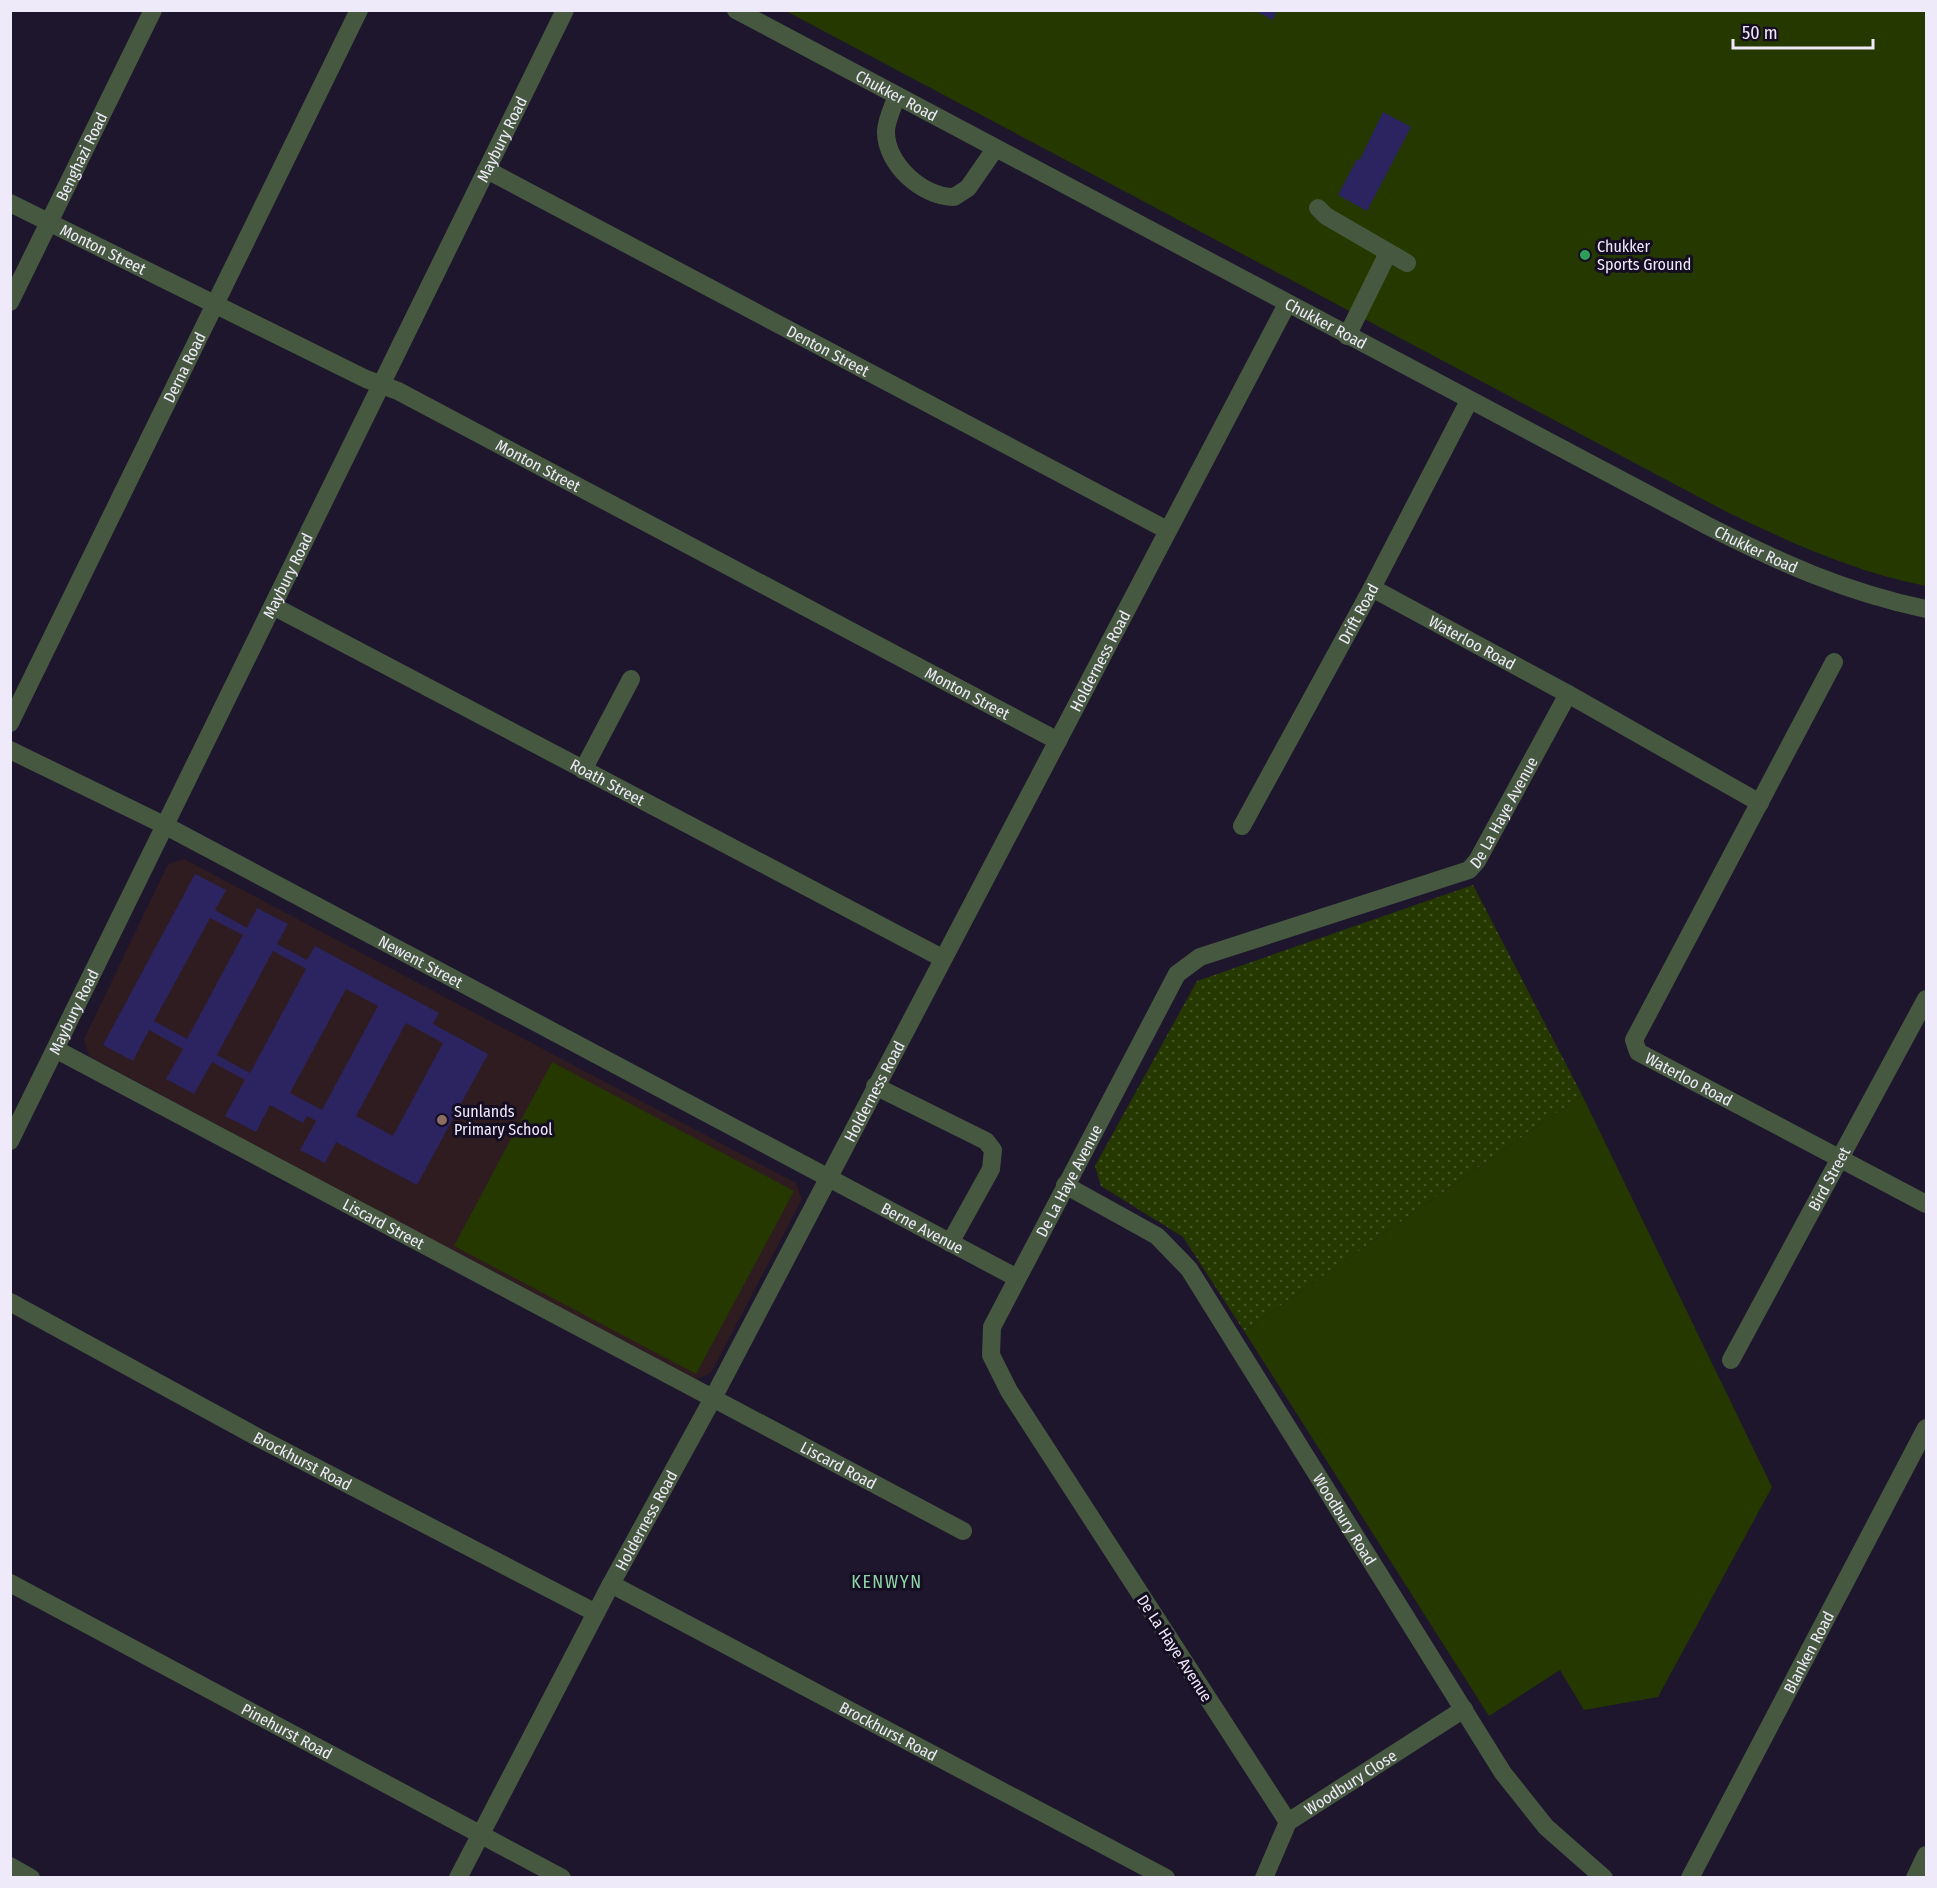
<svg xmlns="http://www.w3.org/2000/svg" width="1937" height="1888" font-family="'Fira Sans Condensed',sans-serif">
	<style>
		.education { fill: #2f1c20 }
		.grass { fill: #253800 }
		.park { fill: url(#park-dots) }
		.building { fill: #2b2460; fill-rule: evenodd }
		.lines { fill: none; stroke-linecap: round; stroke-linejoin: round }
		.minor { stroke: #465940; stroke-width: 18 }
		.leisure-dot { fill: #2e9e5b; stroke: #150d22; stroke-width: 2 }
		.education-dot { fill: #8d6e63; stroke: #150d22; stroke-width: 2 }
		.labels { text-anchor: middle; stroke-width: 6; stroke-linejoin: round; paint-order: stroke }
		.street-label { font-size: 16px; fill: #efeafa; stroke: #150d22 }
		.poi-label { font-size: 16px; fill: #efeafa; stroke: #150d22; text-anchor: start }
		.neighbourhood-label { font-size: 18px; letter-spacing: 1.5px; fill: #8ed6a5; stroke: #150d22 }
	</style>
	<defs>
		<pattern id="park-dots" width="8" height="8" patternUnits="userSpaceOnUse" patternTransform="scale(1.5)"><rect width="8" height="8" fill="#253800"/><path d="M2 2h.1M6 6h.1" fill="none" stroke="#455526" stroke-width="1.8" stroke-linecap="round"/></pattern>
	</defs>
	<rect width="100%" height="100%" fill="#1e162c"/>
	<!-- education -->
	<path class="education" d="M184 859 796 1183 802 1199 711 1373 694 1380 89 1056 84 1039 168 864Z"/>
	<!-- grass -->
	<path class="grass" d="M786 11H1926V586C1855 572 1791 543 1725 511Z
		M552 1062 794 1191 696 1374 454 1246Z
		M1582 1095 1772 1487 1658 1697 1584 1710 1560 1670 1489 1716 1244 1331Z"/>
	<!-- park -->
	<path class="park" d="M1473 885 1582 1095 1244 1331 1183 1237 1101 1186 1095 1166 1197 981Z"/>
	<!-- building -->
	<path class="building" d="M1253 10H1277L1273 20Z
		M1383 112 1411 127 1367 211 1338 195 1357 159 1359 160 1361 157Z
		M195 874 226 890 215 910 247 928 257 908 288 924 277 944 307 960 315 946 439 1013 433 1024 488 1054 417 1185 336 1142 325 1163 300 1150 316 1121 307 1116 303 1123 270 1105 256 1132 225 1116 245 1080 212 1062 194 1094 166 1079 183 1049 149 1030 133 1061 103 1045ZM210 918 243 935 187 1039 154 1021ZM273 951 306 969 250 1073 217 1055ZM346 989 378 1006 322 1110 290 1093ZM406 1023 443 1043 393 1136 356 1116Z"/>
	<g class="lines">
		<!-- minor -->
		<g class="minor">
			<path id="s1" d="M736 10 1708 526C1781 563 1845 592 1926 609"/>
			<path d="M897 96C893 107 886 120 886 132 886 164 922 197 954 197L968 188 995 149"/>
			<path id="s2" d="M487 170 1167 530"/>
			<path id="s3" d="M10 203 366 379 398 391 1058 741"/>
			<path d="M1318 208 1326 216 1407 263"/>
			<path id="s4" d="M10 302 153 10"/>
			<path d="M1347 336 1388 253"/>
			<path id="s5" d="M1372 588 1568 694 1760 803"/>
			<path id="s6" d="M273 606 942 958"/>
			<path id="s7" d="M1834 662 1634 1040 1638 1052 1926 1204"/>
			<path id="s8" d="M10 723 359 10"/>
			<path id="s9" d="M10 750 166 826 1017 1278"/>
			<path d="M583 770 631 679"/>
			<path id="s10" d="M1242 826 1372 588 1469 401"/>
			<path id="s11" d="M57 1050 963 1531"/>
			<path d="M875 1086 986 1141 993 1150 991 1169 950 1243"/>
			<path id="s12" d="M10 1141 565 10"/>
			<path id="s13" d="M1065 1185 1157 1236 1189 1269 1503 1773 1546 1827 1604 1878"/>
			<path id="s14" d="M10 1302 259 1438 596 1613"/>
			<path id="s15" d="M1731 1360 1926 999"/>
			<path id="s16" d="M10 1583 562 1878"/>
			<path id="s17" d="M611 1584 1166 1878"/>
			<path id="s18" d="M1288 1822 1009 1391 991 1355 992 1327 1177 974 1200 957 1469 870 1477 861 1568 694"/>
			<path d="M10 1866 31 1878"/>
			<path id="s19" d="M458 1878 611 1584 712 1400 1287 304"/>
			<path id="s20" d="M1264 1878 1288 1822 1464 1709"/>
			<path id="s21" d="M1690 1878 1926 1428"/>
			<path d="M1915 1878 1926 1855"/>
		</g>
	</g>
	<!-- markers -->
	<circle class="leisure-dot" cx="1585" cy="255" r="6"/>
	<circle class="education-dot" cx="442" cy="1120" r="6"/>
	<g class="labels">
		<!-- street labels -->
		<g class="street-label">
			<text dy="6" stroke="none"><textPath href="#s1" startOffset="182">Chukker Road</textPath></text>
			<text dy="6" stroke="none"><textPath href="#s12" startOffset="1116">Maybury Road</textPath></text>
			<text dy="6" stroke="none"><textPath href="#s4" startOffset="162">Benghazi Road</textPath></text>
			<text dy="6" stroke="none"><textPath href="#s3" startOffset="104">Monton Street</textPath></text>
			<text dy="6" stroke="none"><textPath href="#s1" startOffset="668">Chukker Road</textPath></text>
			<text dy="6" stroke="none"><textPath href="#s2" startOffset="386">Denton Street</textPath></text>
			<text dy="6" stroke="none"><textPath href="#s8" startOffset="396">Derna Road</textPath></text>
			<text dy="6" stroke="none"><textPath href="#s3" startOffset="590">Monton Street</textPath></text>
			<text dy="6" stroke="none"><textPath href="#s1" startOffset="1154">Chukker Road</textPath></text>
			<text dy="6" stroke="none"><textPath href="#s12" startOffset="630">Maybury Road</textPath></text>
			<text dy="6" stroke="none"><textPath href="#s10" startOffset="242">Drift Road</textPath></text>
			<text dy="6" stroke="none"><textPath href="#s5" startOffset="114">Waterloo Road</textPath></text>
			<text dy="6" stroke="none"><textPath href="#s19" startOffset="1376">Holderness Road</textPath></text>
			<text dy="6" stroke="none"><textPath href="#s3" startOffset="1076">Monton Street</textPath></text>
			<text dy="6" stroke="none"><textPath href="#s6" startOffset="378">Roath Street</textPath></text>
			<text dy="6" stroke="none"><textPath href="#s18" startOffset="1359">De La Haye Avenue</textPath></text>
			<text dy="6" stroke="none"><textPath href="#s9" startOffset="462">Newent Street</textPath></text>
			<text dy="6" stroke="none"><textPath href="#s12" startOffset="144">Maybury Road</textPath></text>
			<text dy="6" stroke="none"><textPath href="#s7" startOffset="498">Waterloo Road</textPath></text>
			<text dy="6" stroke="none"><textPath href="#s19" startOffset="890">Holderness Road</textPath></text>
			<text dy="6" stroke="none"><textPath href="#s18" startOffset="747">De La Haye Avenue</textPath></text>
			<text dy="6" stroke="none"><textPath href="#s15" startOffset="206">Bird Street</textPath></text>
			<text dy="6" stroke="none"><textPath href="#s11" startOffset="370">Liscard Street</textPath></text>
			<text dy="6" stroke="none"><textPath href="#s9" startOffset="1030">Berne Avenue</textPath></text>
			<text dy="6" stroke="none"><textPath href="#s14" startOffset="333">Brockhurst Road</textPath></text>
			<text dy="6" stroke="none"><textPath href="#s11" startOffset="885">Liscard Road</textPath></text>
			<text dy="6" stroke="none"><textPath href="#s13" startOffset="446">Woodbury Road</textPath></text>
			<text dy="6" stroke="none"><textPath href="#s19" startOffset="404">Holderness Road</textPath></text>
			<text transform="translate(1175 1648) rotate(57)" y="6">De La Haye Avenue</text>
			<text dy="6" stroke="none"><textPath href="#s21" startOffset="255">Blanken Road</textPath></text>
			<text dy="6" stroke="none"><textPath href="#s16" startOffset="314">Pinehurst Road</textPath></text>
			<text dy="6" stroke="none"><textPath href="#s17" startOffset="314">Brockhurst Road</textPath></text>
			<text dy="6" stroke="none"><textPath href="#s20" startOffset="135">Woodbury Close</textPath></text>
		</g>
		<!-- poi labels -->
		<g class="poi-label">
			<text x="1597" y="252">Chukker<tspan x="1597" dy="18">Sports Ground</tspan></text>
			<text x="454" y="1117">Sunlands<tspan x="454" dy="18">Primary School</tspan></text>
		</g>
		<!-- neighbourhood labels -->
		<g class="neighbourhood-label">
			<text x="887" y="1588">KENWYN</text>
		</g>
	</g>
	<!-- border -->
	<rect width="1937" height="1888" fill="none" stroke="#efeafa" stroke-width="24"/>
	<!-- scale -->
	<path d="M1733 39v9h140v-9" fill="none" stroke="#efeafa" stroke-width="3"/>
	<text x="1742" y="39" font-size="18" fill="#efeafa" stroke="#150d22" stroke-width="4.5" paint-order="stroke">50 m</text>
</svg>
